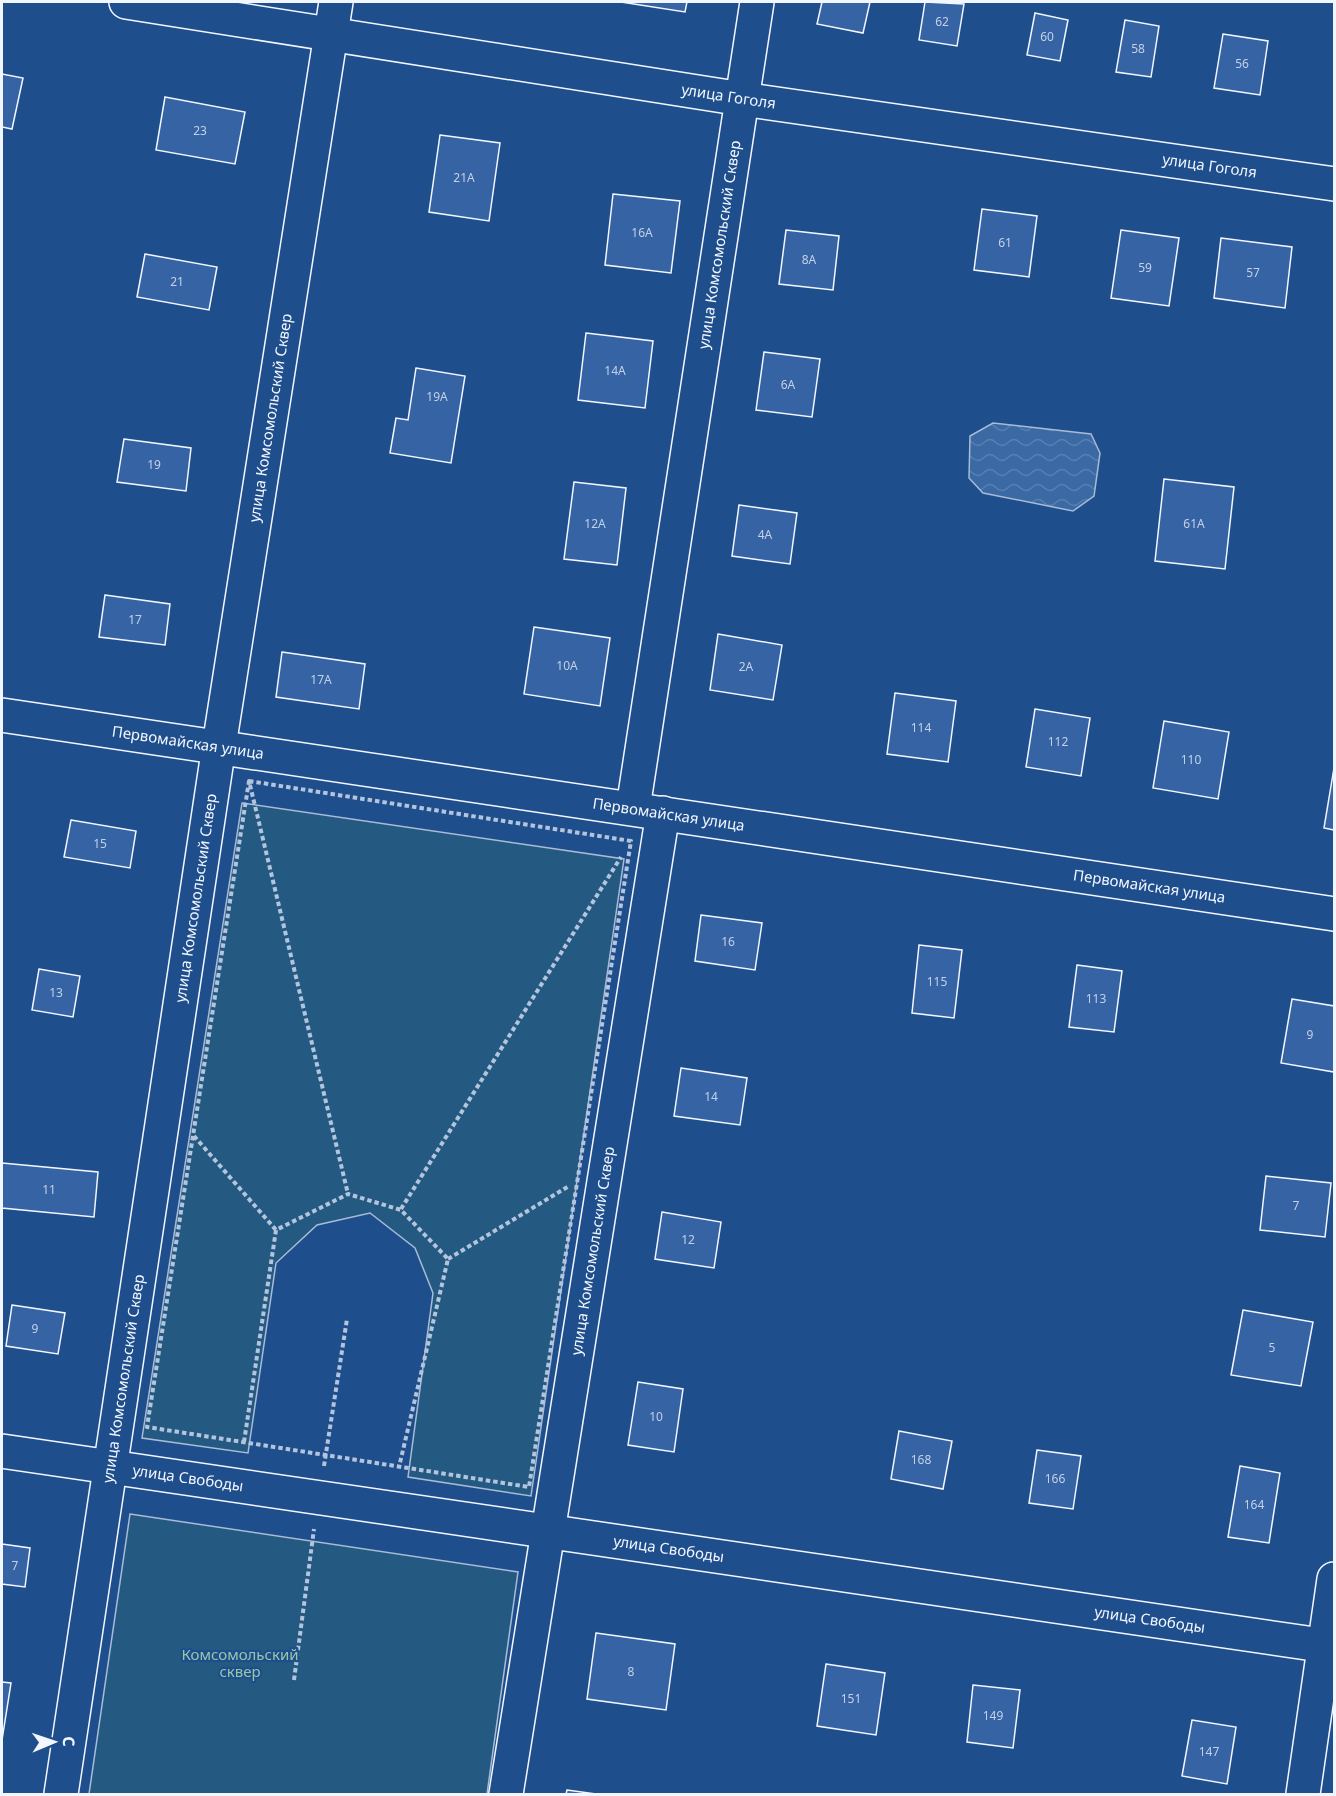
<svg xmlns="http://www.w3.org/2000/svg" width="1336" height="1796" font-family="'Noto Sans',sans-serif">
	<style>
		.park { fill: #245a82; stroke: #a8bbd7; stroke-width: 1.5 }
		.water { fill: url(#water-waves); stroke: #a8bbd7; stroke-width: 1.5 }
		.building { fill: #3563a3; stroke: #f2f6ff; stroke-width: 1.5 }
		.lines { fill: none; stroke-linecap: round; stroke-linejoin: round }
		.minor-casing { stroke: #f2f6ff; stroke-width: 36 }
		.major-casing { stroke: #f2f6ff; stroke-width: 36 }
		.path { stroke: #b3c4dc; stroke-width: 4; stroke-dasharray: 4.5 3; stroke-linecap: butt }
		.minor { stroke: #1f4e8c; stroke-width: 33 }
		.major { stroke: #1f4e8c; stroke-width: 33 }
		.labels { text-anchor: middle; stroke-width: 4.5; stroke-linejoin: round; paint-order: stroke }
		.number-label { font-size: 12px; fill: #c3d1e8 }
		.street-label { font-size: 15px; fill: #f2f6ff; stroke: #1f4e8c }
		.park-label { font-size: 15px; fill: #97c8a6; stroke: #1f4e8c }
	</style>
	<defs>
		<pattern id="water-waves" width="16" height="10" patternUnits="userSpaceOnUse" patternTransform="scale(1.5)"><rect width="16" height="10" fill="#3b69a3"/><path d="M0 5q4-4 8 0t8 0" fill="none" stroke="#587fb1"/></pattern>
	</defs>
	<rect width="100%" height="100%" fill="#1f4e8c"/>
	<!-- park -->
	<path class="park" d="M242 803 624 859 531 1496 408 1477 433 1293 415 1248 370 1213 317 1225 276 1263 248 1453 142 1438Z
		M130 1514 518 1572 487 1794H89Z"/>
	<!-- water -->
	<path class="water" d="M993 423 1091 434 1100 453 1094 496 1073 511 983 493 969 478 970 436Z"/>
	<!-- building -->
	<path class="building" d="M621 2H687L685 12Z
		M822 2H870L863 33 817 24Z
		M925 2 964 4 957 46 919 40Z
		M1035 13 1068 20 1060 61 1027 55Z
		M1125 20 1159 26 1151 77 1116 72Z
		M1223 34 1268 41 1260 95 1214 88Z
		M2 74 23 78 12 129 2 127Z
		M165 97 245 112 235 164 156 150Z
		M440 135 500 143 489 221 429 212Z
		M613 194 680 201 671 273 605 265Z
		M982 209 1037 216 1029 277 974 270Z
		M786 230 839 236 833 290 779 284Z
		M1121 230 1179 238 1169 306 1111 298Z
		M1221 238 1292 247 1285 308 1214 298Z
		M145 254 217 267 209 310 137 297Z
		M586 333 653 341 645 408 578 400Z
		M764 352 820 359 812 417 756 410Z
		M416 368 465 376 451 463 390 453 396 418 408 420Z
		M124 439 191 448 186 491 117 482Z
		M1164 479 1234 487 1225 569 1155 561Z
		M574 482 626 488 617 565 564 559Z
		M739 505 797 513 790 564 732 556Z
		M105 595 170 604 165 645 99 637Z
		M534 627 610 638 600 706 524 694Z
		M718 634 782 645 773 700 710 690Z
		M282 652 365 664 359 709 276 697Z
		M895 693 956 701 948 762 887 754Z
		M1035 709 1090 718 1081 776 1026 767Z
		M1164 721 1229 732 1218 799 1153 788Z
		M1334 768V830L1324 828Z
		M71 820 136 831 130 868 64 857Z
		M701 915 762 923 755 970 695 961Z
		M919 945 962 950 954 1018 912 1013Z
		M1077 965 1122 971 1114 1032 1069 1027Z
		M39 969 80 976 73 1017 32 1010Z
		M1292 999 1334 1006V1072L1281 1063Z
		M681 1068 747 1078 740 1125 674 1116Z
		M2 1163 98 1172 94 1217 2 1208Z
		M1266 1176 1331 1183 1325 1237 1260 1230Z
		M662 1212 721 1222 714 1268 655 1259Z
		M12 1305 65 1313 58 1354 6 1346Z
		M1243 1310 1313 1322 1301 1386 1231 1375Z
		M638 1382 683 1389 674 1452 628 1445Z
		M899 1431 952 1441 943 1489 891 1479Z
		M1037 1450 1081 1456 1073 1509 1029 1503Z
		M1240 1466 1280 1473 1269 1543 1228 1537Z
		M2 1544 30 1548 25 1587 2 1584Z
		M596 1633 675 1644 666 1710 587 1699Z
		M826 1664 885 1673 876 1735 817 1726Z
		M2 1682 11 1683 2 1740Z
		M973 1685 1020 1690 1013 1748 967 1742Z
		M1192 1720 1236 1727 1227 1784 1182 1776Z
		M567 1790 596 1794H566Z"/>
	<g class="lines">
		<defs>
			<g id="minor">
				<path id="s1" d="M126 2 742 99 1334 184"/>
				<path id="s2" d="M2 715 1334 914"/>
				<path id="s3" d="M633 808 757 2"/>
				<path id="s4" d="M61 1794 219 746 336 2"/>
				<path id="s5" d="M506 1794 663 813"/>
				<path d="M1303 1794 1334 1579"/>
			</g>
			<g id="major">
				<path id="s6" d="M2 1451 1334 1647"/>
			</g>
		</defs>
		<!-- minor casing -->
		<use href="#minor" class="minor-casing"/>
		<!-- major casing -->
		<use href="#major" class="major-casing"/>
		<!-- path -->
		<path class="path" d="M249 781 631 841 529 1487 147 1427Z
			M250 785 348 1194
			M194 1136 276 1230
			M401 1209 621 857
			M448 1259 569 1186
			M244 1442 276 1230 348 1194 401 1210 448 1259 399 1467
			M324 1466 347 1319
			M294 1680 314 1529"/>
		<!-- minor -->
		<use href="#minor" class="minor"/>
		<!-- major -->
		<use href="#major" class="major"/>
	</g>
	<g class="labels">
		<!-- number labels -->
		<g class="number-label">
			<text x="942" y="26">62</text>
			<text x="1047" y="41">60</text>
			<text x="1138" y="53">58</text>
			<text x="1242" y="68">56</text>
			<text x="200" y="135">23</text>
			<text x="464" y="182">21А</text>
			<text x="642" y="237">16А</text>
			<text x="1005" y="247">61</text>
			<text x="809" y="264">8А</text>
			<text x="1145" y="272">59</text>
			<text x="1253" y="277">57</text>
			<text x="177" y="286">21</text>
			<text x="615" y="375">14А</text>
			<text x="788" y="389">6А</text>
			<text x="437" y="401">19А</text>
			<text x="154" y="469">19</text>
			<text x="595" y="528">12А</text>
			<text x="1194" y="528">61А</text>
			<text x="765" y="539">4А</text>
			<text x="135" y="624">17</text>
			<text x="567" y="670">10А</text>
			<text x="746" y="671">2А</text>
			<text x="321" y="684">17А</text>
			<text x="921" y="732">114</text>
			<text x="1058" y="746">112</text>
			<text x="1191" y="764">110</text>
			<text x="100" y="848">15</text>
			<text x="728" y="946">16</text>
			<text x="937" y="986">115</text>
			<text x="56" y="997">13</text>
			<text x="1096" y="1003">113</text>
			<text x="1310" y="1039">9</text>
			<text x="711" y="1101">14</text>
			<text x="49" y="1194">11</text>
			<text x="1296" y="1210">7</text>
			<text x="688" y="1244">12</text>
			<text x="35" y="1333">9</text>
			<text x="1272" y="1352">5</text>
			<text x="656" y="1421">10</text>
			<text x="921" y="1464">168</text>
			<text x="1055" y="1483">166</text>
			<text x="1254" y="1509">164</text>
			<text x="15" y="1570">7</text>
			<text x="631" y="1676">8</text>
			<text x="851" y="1703">151</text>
			<text x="993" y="1720">149</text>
			<text x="1209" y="1756">147</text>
		</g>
		<!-- street labels -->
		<g class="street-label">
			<text dy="5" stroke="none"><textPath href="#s1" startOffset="610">улица Гоголя</textPath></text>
			<text dy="5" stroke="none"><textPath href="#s1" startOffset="1096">улица Гоголя</textPath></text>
			<text dy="5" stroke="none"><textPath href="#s3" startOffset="570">улица Комсомольский Сквер</textPath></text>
			<text dy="5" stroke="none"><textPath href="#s4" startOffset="1392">улица Комсомольский Сквер</textPath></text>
			<text dy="5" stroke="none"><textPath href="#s2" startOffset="188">Первомайская улица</textPath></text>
			<text dy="5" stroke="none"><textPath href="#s2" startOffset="674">Первомайская улица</textPath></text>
			<text dy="5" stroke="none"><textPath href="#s2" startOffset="1160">Первомайская улица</textPath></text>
			<text dy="5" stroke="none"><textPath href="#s4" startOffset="906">улица Комсомольский Сквер</textPath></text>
			<text dy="5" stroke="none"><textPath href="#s5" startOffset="550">улица Комсомольский Сквер</textPath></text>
			<text dy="5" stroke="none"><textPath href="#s4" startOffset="420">улица Комсомольский Сквер</textPath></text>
			<text dy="5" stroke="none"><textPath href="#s6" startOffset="188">улица Свободы</textPath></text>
			<text dy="5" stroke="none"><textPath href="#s6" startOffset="674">улица Свободы</textPath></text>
			<text dy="5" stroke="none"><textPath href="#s6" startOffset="1160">улица Свободы</textPath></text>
		</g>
		<!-- park labels -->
		<g class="park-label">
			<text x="240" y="1660">Комсомольский<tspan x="240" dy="17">сквер</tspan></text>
		</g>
	</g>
	<!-- border -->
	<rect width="1336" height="1796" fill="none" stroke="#f2f6ff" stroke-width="6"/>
	<!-- north arrow -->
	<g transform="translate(54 1742) rotate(88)" stroke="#1f4e8c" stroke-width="4.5" paint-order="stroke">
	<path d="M0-4.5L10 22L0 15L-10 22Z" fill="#f2f6ff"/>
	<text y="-9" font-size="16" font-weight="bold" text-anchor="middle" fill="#f2f6ff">С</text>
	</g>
</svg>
